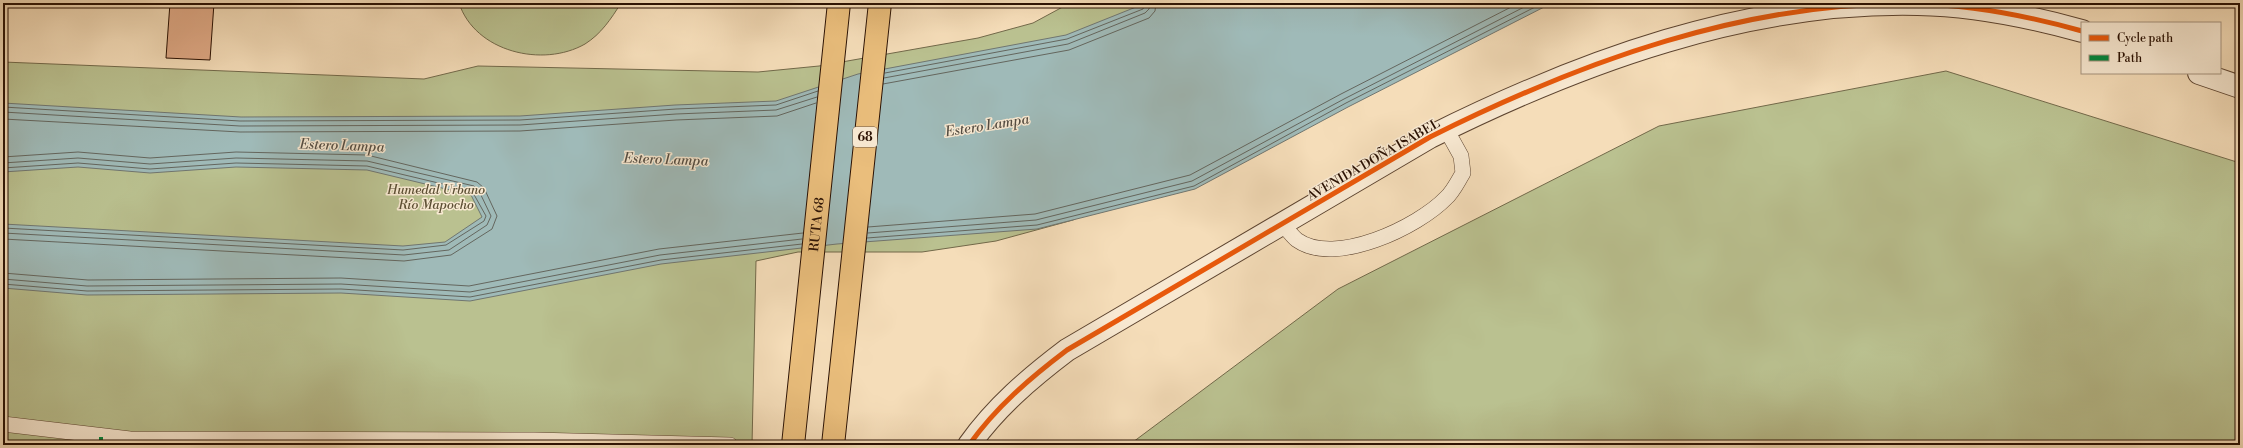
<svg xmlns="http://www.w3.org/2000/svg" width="2243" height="448" font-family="'Libre Bodoni',serif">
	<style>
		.green { fill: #bac190; stroke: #72694a }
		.water { fill: #9fbab8; stroke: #707670 }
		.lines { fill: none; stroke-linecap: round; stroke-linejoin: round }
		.shore { stroke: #64665e; stroke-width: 1 }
		.building { fill: #e0aa87; stroke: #2a1103 }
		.service-casing { stroke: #5d4430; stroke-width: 16 }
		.tertiary-casing { stroke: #5d4430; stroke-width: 24 }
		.motorway-casing { stroke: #2a1103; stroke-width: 24 }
		.service { stroke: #f8e9d2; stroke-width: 15 }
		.tertiary { stroke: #f8e9d2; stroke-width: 22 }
		.motorway { stroke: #eabe7c; stroke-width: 22 }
		.quiet { stroke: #00873e; stroke-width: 4; stroke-dasharray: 8 4; stroke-linecap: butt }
		.cycleway-casing { stroke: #f8e9d2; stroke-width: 8 }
		.cycleway { stroke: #e8590c; stroke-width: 5 }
		.labels { text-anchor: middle; stroke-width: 3; stroke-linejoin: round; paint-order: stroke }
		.shield { fill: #f8e9d2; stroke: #685241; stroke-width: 1 }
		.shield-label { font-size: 12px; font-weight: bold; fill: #2a1103 }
		.street-label { font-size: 13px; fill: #2a1103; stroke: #f8e9d2 }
		.park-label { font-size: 13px; font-style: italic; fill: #5c4f34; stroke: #f8e9d2 }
		.water-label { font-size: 14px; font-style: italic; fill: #534c42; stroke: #f8e9d2 }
	</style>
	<rect width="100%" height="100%" fill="#f5ddb9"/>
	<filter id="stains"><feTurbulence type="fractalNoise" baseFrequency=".005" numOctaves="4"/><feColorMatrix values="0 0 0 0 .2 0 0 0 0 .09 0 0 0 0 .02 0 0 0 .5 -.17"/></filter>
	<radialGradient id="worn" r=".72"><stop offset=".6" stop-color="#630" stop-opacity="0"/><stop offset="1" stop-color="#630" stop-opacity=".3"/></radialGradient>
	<!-- green -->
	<path class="green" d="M459 3H621C611 19 601 34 585 44 543 68 475 52 459 3Z
		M1070 3H1509L1073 220 996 241 922 252H798L756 261 752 445H3V62L424 79 478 66 758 72 819 66 978 38 1033 23Z
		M1946 71 2240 163V445H1129L1338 289 1659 126Z"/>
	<!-- water -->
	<path class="water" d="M1146 3H1552L1348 107 1195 189 1037 229 837 244 661 264 470 301 341 293 87 295 3 288V224L403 246 445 242 482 217 471 195 367 170 236 167 150 173 78 167 3 172V103L241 117 520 116 675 105 776 101 858 74 1066 35Z"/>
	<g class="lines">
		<!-- shore -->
		<path class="shore" d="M885 73 1067 39 1143 9 1145 3
			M884 78 1068 44 1145 13 1149 9 1150 3
			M883 84 1069 50 1149 18 1155 11 1156 3
			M3 107 240 121 520 120 676 109 776 105 818 91
			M3 112 240 126 520 125 676 114 776 110 817 97
			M3 119 240 132 520 131 676 120 777 116 816 103
			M3 157 78 152 150 158 236 152 367 155 477 182 484 188 497 216 492 229 451 255 404 261 3 239
			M3 163 78 158 150 164 236 158 367 161 474 186 479 191 491 216 487 225 449 250 404 255 3 233
			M3 168 78 163 150 169 236 163 367 166 472 191 486 216 484 221 446 245 403 250 3 228
			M868 227 1035 214 1190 175 1341 94 1519 3
			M868 233 1036 220 1192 181 1344 99 1532 3
			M867 238 1037 225 1194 186 1346 103 1543 3
			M3 273 88 280 341 278 469 286 659 249 803 233
			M3 279 87 286 341 284 470 292 660 255 802 239
			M3 284 87 291 341 289 470 297 661 260 802 244"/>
	</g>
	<!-- building -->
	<path class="building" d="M170 3H214L210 60 166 58Z"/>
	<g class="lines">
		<defs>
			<path id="service" d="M1283 224C1287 229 1292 236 1297 240 1335 267 1418 227 1446 198 1453 192 1458 181 1463 173L1461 156 1446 129
				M3 424 130 439 534 440 730 445"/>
			<path id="tertiary" d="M2199 73 2240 87
				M969 445C996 407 1030 378 1067 350L1430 137C1580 62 1748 0 1918 4 1974 5 2028 16 2082 31"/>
			<g id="motorway">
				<path id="s1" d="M793 445 839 3"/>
				<path d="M833 445 880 3"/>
			</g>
		</defs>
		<!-- service casing -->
		<use href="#service" class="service-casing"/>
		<!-- tertiary casing -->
		<use href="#tertiary" class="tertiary-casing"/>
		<!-- motorway casing -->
		<use href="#motorway" class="motorway-casing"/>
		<!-- service -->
		<use href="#service" class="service"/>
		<!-- tertiary -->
		<use href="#tertiary" class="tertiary"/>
		<!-- motorway -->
		<use href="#motorway" class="motorway"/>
		<!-- quiet -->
		<path class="quiet" d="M101 445V437"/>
		<defs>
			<path id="cycleway" d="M969 445C996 407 1030 378 1067 350L1430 137C1580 62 1748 0 1918 4 1974 5 2028 16 2082 31"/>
		</defs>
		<!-- cycleway casing -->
		<use href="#cycleway" class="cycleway-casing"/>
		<!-- cycleway -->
		<use href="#cycleway" class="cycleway"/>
	</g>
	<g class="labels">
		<!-- shield labels -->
		<rect class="shield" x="853" y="127" width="24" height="20" rx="3"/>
		<g class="shield-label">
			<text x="865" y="141">68</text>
		</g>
		<!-- street labels -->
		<g class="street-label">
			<text transform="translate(1373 159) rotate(-30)" y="5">AVENIDA DOÑA ISABEL</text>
			<text dy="5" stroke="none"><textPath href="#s1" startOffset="222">RUTA 68</textPath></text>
		</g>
		<!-- park labels -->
		<g class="park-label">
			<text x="436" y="194">Humedal Urbano<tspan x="436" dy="15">Río Mapocho</tspan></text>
		</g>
		<!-- water labels -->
		<g class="water-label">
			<text transform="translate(987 125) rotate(-9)" y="5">Estero Lampa</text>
			<text transform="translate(342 145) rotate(2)" y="5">Estero Lampa</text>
			<text transform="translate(666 159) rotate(2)" y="5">Estero Lampa</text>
		</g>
	</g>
	<!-- margin -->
	<rect width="2243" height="448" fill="none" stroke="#f5ddb9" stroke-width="16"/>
	<rect x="4" y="4" width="2235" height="440" fill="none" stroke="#2a1103" stroke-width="2"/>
	<rect x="8" y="8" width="2227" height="432" fill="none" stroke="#2a1103"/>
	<!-- legend -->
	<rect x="2081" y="22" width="140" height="52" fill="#f8e9d2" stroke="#a6937f"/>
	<rect x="2089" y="35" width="20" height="6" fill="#e8590c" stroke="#a6937f"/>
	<text x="2117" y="42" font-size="12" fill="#2a1103">Cycle path</text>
	<rect x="2089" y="55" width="20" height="6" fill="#00873e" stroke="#a6937f"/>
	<text x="2117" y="62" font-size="12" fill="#2a1103">Path</text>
	<rect width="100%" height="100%" filter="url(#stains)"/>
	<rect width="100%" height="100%" fill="url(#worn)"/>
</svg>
